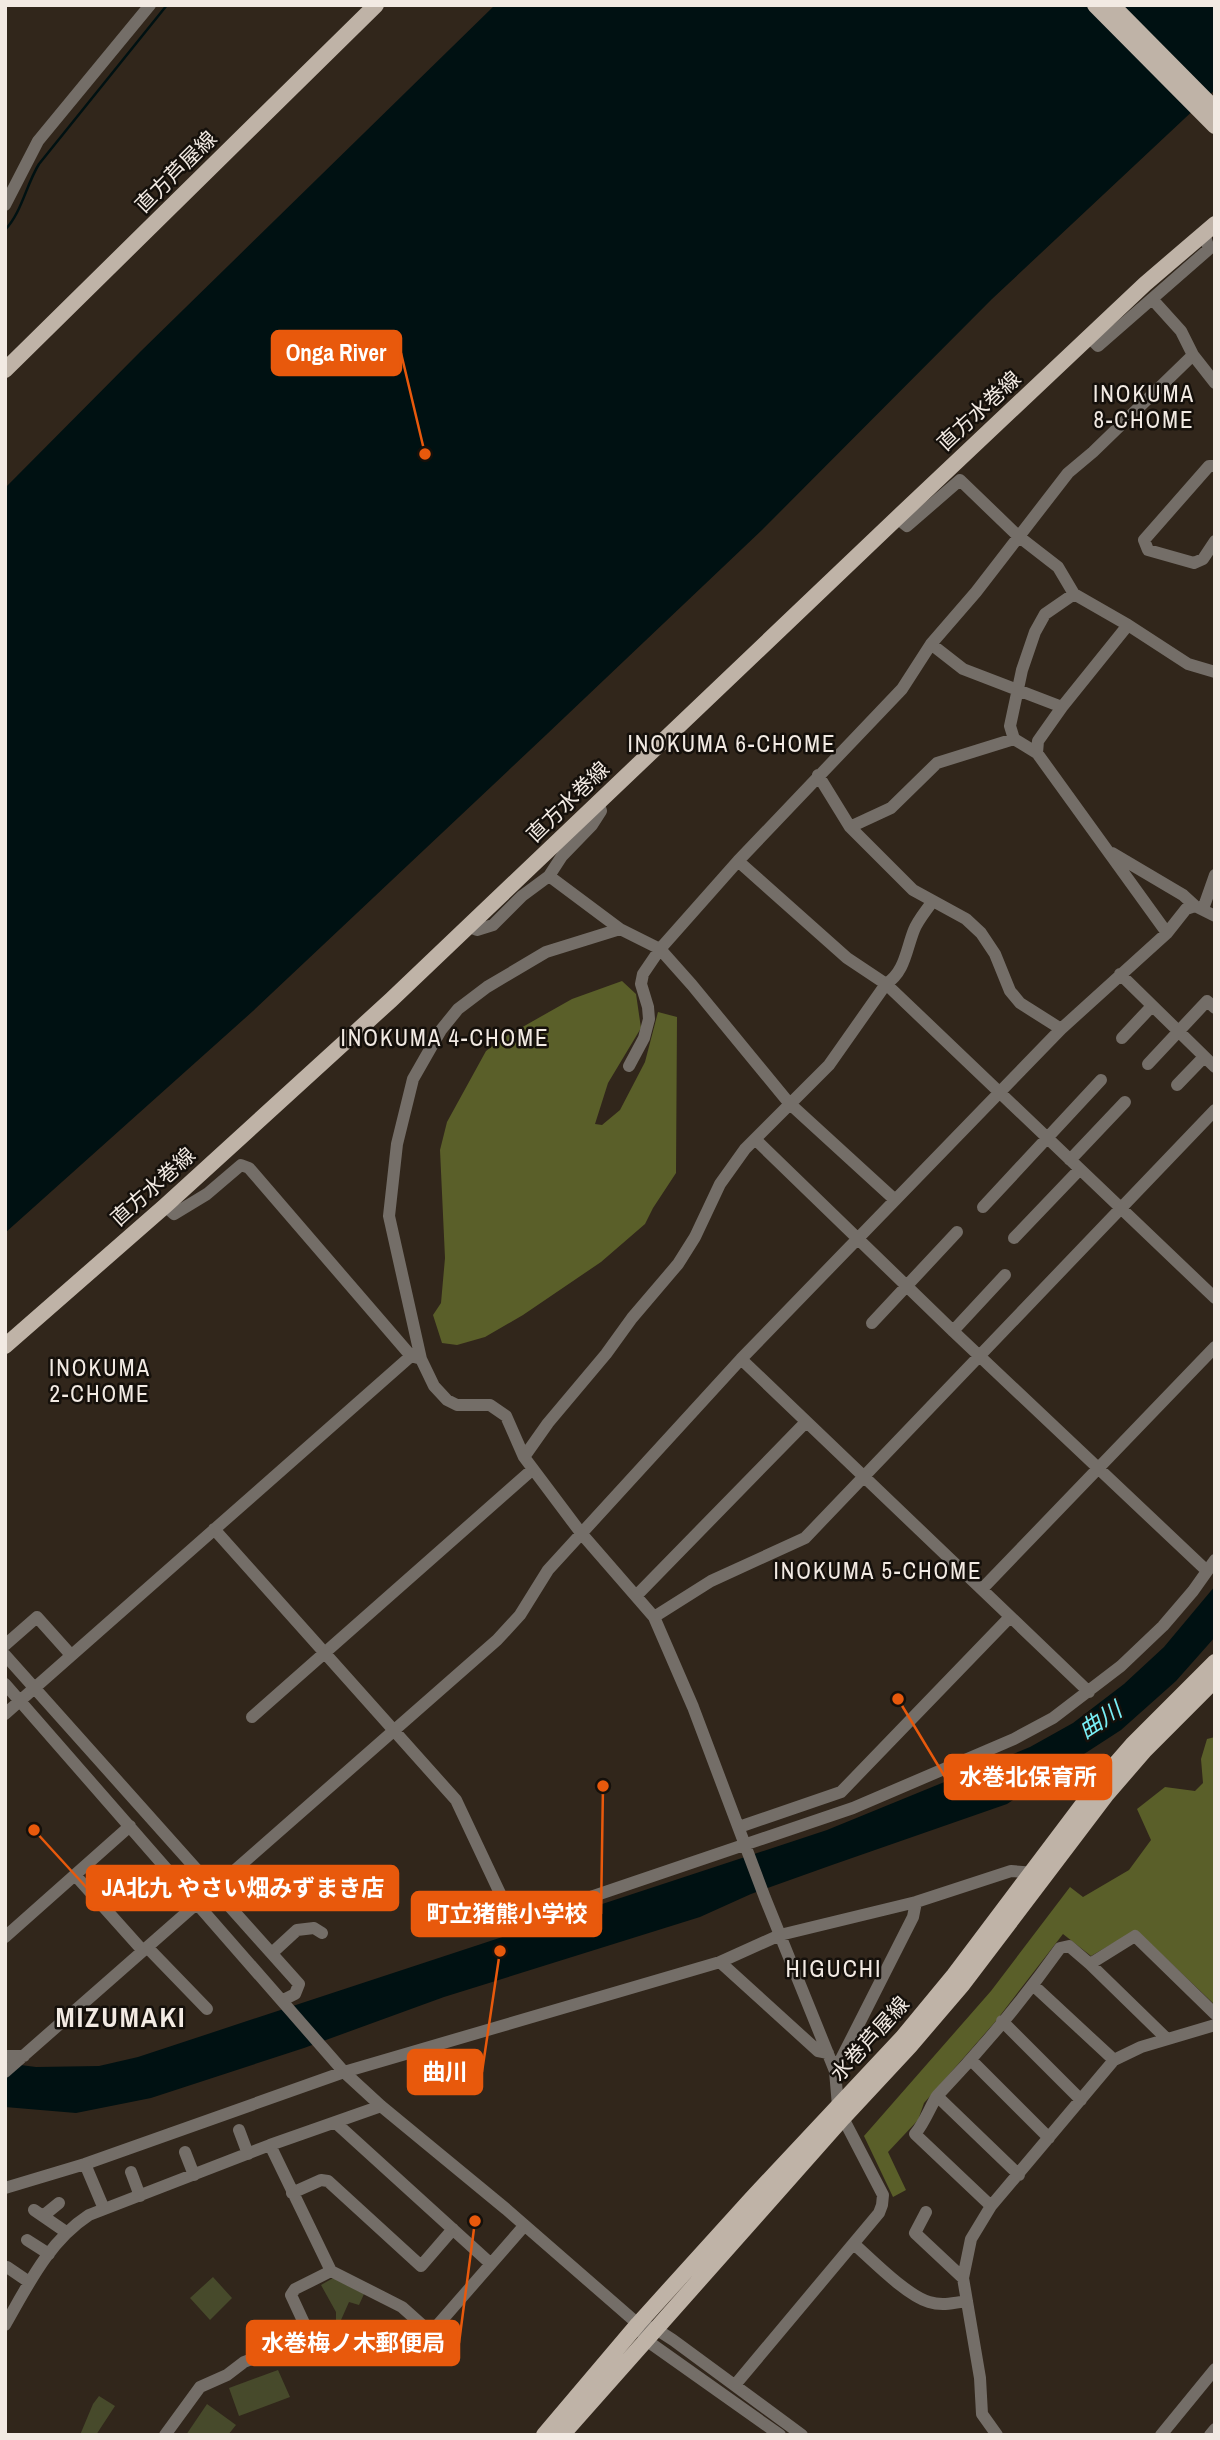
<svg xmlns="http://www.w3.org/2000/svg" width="1220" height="2440" font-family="'Archivo Narrow','Noto Sans JP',sans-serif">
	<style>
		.green { fill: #474a2b }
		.forest { fill: #5a5f29 }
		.water { fill: #001112 }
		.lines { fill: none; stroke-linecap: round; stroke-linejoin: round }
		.stream { stroke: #001112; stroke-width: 2.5 }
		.minor { stroke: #746e68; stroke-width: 12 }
		.major { stroke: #bfb3a7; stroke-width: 16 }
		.labels { text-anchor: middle; stroke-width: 5; stroke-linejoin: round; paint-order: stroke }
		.street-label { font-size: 21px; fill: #f2eae3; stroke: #15100b }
		.neighbourhood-label { font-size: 23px; letter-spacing: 2px; fill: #f2eae3; stroke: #15100b }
		.water-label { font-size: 23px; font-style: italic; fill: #79eff6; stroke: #15100b }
		.quarter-label { font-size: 24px; letter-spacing: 2px; fill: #f2eae3; stroke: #15100b }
		.district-label { font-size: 28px; font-weight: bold; letter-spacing: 2px; fill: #f2eae3; stroke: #15100b }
		.leader { fill: none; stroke: #e8590c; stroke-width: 2.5 }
		.callout-dot { fill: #e8590c; stroke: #15100b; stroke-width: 2.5 }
		.callout { fill: #e8590c; stroke: #e8590c; stroke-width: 2.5 }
		.callout-label { font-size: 23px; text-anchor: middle; font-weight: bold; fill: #fff }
	</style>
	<rect width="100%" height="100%" fill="#31261b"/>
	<!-- green -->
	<path class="green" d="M213 2277 232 2298 210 2320 190 2298Z
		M333 2278 364 2294 359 2305 349 2302 341 2320H336V2312L321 2285Z
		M278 2370 290 2397 239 2416 229 2388Z
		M99 2396 115 2406 96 2435H80L93 2404Z
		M207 2404 236 2425 228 2435H186Z"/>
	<!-- forest -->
	<path class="forest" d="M622 981 636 994 641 1028 608 1083 595 1124 602 1125 620 1110 645 1062 658 1012 677 1017 676 1173 653 1208 645 1224 601 1262 523 1315 485 1337 457 1345 442 1343 433 1315 441 1303 445 1258 440 1150 447 1122 486 1051 503 1038 572 999Z
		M1215 1737V2005L1136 1930 1091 1956 1063 1934 995 2022 924 2103 918 2120 888 2152 906 2190 893 2197 864 2136 991 1991 1070 1887 1083 1897 1129 1870 1151 1840 1137 1809 1165 1787 1195 1791 1203 1783 1201 1759 1207 1739Z"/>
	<!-- water -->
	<path class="water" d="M495 5H1215V90L992 299 762 530 546 735 253 1011 5 1233V488L140 352Z
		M1215 1586V1637L1176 1681 1121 1730 1007 1804 832 1865 751 1894 700 1917 444 1997 304 2048 151 2098 76 2113 5 2107V2063L36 2067 99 2066 138 2057 827 1830 1030 1747 1073 1723 1124 1684 1164 1647Z"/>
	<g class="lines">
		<!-- stream -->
		<path class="stream" d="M5 230C22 212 26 185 39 164L167 5"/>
		<!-- minor -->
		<path class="minor" d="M5 205 38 141 150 5
			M1153 300 1181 331 1193 355 1215 383
			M1089 337 1098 346 1209 249 1204 234
			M1215 466H1209L1144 540 1148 550 1194 563 1203 559 1215 541
			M897 518 907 526 960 480 1018 536 1058 567 1074 594 1128 625 1188 664 1215 672
			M1074 594 1045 614 1035 632 1022 670 1010 726 1014 739 1037 753 1167 933
			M931 644 963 669 1062 707
			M1037 753 1038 741 1062 707 1128 625
			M818 775 850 827 913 890 966 919 981 933 995 954 1010 991 1020 1003 1061 1029
			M850 827 891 808 937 763 1014 739
			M1112 853 1183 895 1195 906
			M738 861 847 958 886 984 1215 1298
			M549 876 620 929 660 949 692 985 789 1103 894 1199
			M1203 909 1215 875
			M469 927 477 930 493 925 522 896 549 876 562 856 592 825 601 811 598 802
			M620 929 546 952 487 987 458 1009 441 1030 413 1079 397 1144 389 1216 421 1359 434 1386 447 1400 457 1405H490L506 1416 524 1457 581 1533 654 1617 693 1707 765 1898 835 2071 838 2106 843 2118 883 2195 882 2205 879 2213 735 2385
			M1120 974 1215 1067
			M1122 1038 1152 1006
			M1148 1064 1207 1001 1215 1008
			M629 1066 644 1038 649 1019 648 1007 641 984 643 974 660 949 738 861 902 689 931 644 976 592 1068 473 1093 452 1193 355
			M1177 1085 1204 1057
			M755 1139 953 1331 1207 1571
			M1070 1160 1125 1102
			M165 1206 174 1214 207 1194 241 1165 249 1168 411 1356 418 1358
			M983 1207 1101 1080
			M1014 1238 1080 1169
			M872 1323 957 1232
			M953 1331 1005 1275
			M741 1359 1089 1692
			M524 1457 548 1423 606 1354 632 1318 678 1264 695 1237 720 1184 745 1149 829 1065 886 984C905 972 906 950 914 930 918 920 926 911 932 902
			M214 1529 456 1800 514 1923 853 1808 1014 1739 1053 1718 1121 1666 1163 1626 1193 1591 1215 1560
			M982 1589 1215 1347
			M636 1596 805 1423
			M654 1617 711 1581 805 1538 1215 1110
			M5 1645 37 1617 71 1655
			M5 1655 299 1984 295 1994 283 2000
			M5 1684 344 2072 381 2106 506 2209 638 2324 646 2340 780 2435
			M5 1714 411 1356
			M252 1717 533 1469
			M739 1827 841 1792 1010 1617
			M75 1875 143 1951
			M5 1937 130 1826
			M147 1947 207 2009
			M272 1953 297 1930 314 1928 322 1933
			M720 1962 818 2051 828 2053
			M1090 1964 1167 2039
			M1033 1985 1114 2060
			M1002 2021 1081 2100
			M5 2056H24
			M971 2060 1049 2138
			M835 2071 913 1917 916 1902
			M5 2072 497 1640 520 1615 548 1570 741 1359 1061 1029 1167 933 1186 909 1195 906 1215 916
			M937 2096C929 2109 925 2122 915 2134L991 2206
			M337 2124 491 2264
			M239 2130 248 2154
			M270 2145 331 2271 402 2307 431 2333
			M185 2152 194 2175
			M85 2164 104 2209
			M131 2172 140 2196
			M1019 2175 937 2096C981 2050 1023 2000 1060 1948L1069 1946 1090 1964 1135 1936 1215 2014
			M5 2188 85 2164 344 2072 720 1962 780 1935 916 1902 1011 1871 1036 1873
			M292 2193 321 2180 328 2181 421 2266 453 2229
			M34 2210 66 2232
			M926 2212 915 2233 963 2278
			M43 2216 59 2203
			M27 2240 49 2254
			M854 2244C872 2260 906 2295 929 2302 942 2306 954 2303 967 2301
			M7 2267 29 2282
			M5 2325C28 2285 49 2241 89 2215L270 2145 381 2106
			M649 2327 656 2329 673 2340 802 2435
			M310 2336 291 2295 295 2289 331 2271
			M165 2435 200 2387 227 2375 244 2362 338 2326C365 2332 378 2363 408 2359L524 2226
			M997 2435 982 2414 980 2378 963 2278 971 2239 991 2206 1114 2060 1141 2047 1215 2025
			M1161 2435 1215 2369
			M1210 2435 1215 2429"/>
		<!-- major -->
		<path class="major" d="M1095 5 1215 126
			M1112 5 1215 109
			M5 370 376 5
			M5 1346 165 1206 391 1000 897 518 1145 284 1215 224
			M544 2435 638 2324 752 2198 902 2038 954 1975 1098 1784 1132 1745 1215 1662
			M562 2435 843 2118 910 2046 963 1984 1107 1794 1145 1750 1215 1680"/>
	</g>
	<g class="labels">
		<!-- street labels -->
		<g class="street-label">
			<text transform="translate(176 172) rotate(-45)" y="7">直方芦屋線</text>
			<text transform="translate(979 411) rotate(-43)" y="7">直方水巻線</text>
			<text transform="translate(568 802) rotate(-44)" y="7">直方水巻線</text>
			<text transform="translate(153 1187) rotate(-42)" y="7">直方水巻線</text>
			<text transform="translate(870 2039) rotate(-48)" y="7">水巻芦屋線</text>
		</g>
		<!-- neighbourhood labels -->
		<g class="neighbourhood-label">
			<text x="1144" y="402">INOKUMA<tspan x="1144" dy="26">8-CHOME</tspan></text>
			<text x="732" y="752">INOKUMA 6-CHOME</text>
			<text x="445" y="1046">INOKUMA 4-CHOME</text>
			<text x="100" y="1376">INOKUMA<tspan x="100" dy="26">2-CHOME</tspan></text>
			<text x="878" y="1579">INOKUMA 5-CHOME</text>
		</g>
		<!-- water labels -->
		<g class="water-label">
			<text transform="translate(1100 1720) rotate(-33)" y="8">曲川</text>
		</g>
		<!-- quarter labels -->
		<g class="quarter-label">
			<text x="834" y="1977">HIGUCHI</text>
		</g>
		<!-- district labels -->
		<g class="district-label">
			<text x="121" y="2027">MIZUMAKI</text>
		</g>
	</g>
	<!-- callouts -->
	<path class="leader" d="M425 454L401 353M898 1699L945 1777M34 1830L87 1888M603 1786L601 1914M500 1951L482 2072M475 2221L459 2343"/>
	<g class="callout-dot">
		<circle cx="425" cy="454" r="7"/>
		<circle cx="898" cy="1699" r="7"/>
		<circle cx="34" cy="1830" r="7"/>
		<circle cx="603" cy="1786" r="7"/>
		<circle cx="500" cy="1951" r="7"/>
		<circle cx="475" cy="2221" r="7"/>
	</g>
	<g class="callout">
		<rect x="272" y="331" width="129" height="44" rx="7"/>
		<rect x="945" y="1755" width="166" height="44" rx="7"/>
		<rect x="87" y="1866" width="311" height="44" rx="7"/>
		<rect x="412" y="1892" width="189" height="44" rx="7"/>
		<rect x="408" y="2050" width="74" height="44" rx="7"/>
		<rect x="247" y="2321" width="212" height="44" rx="7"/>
	</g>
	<g class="callout-label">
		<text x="336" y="361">Onga River</text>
		<text x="1028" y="1785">水巻北保育所</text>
		<text x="243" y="1896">JA北九 やさい畑みずまき店</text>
		<text x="507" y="1922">町立猪熊小学校</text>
		<text x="445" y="2080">曲川</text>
		<text x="353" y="2351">水巻梅ノ木郵便局</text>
	</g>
	<!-- border -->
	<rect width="1220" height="2440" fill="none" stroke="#f2eae3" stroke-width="14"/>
</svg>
